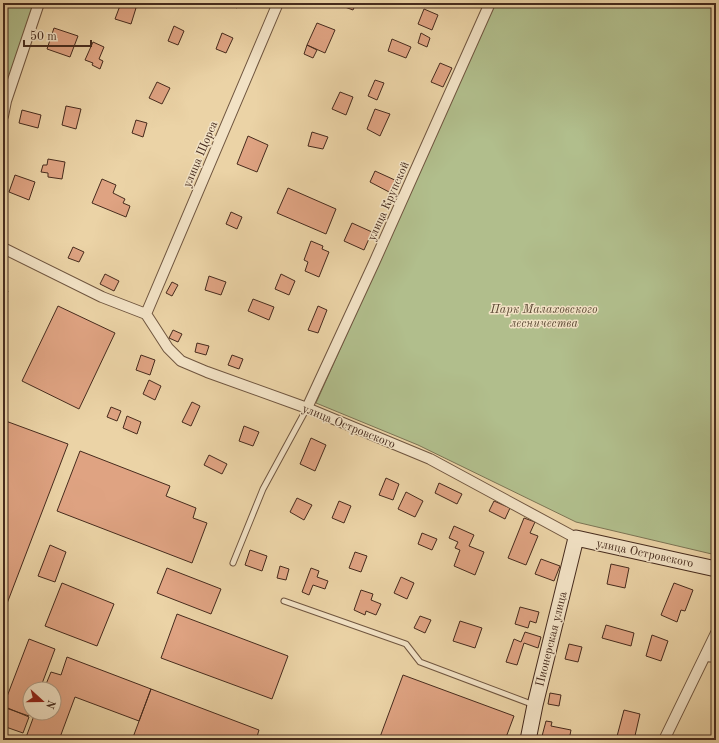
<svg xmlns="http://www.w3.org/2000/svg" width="719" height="743" font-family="'Old Standard TT',serif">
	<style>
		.green { fill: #b1be8c; stroke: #7c7454 }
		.building { fill: #dfa382; stroke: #462b1d }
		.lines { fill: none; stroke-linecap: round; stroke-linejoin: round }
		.lane-casing { stroke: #6f553f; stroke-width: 7 }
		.street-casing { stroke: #6f553f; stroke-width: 12 }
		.secondary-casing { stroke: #462b1d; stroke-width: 17 }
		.lane { stroke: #f2e2c5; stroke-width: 5 }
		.street { stroke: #f2e2c5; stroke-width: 10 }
		.secondary { stroke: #f2e2c5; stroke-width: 15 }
		.labels { text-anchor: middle; stroke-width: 3; stroke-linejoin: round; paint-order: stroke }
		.street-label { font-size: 12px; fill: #462b1d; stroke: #f2e2c5 }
		.park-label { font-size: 12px; font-style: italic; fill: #5b4833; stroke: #f2e2c5 }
	</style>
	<rect width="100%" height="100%" fill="#ebd3a6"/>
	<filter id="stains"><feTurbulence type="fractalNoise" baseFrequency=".005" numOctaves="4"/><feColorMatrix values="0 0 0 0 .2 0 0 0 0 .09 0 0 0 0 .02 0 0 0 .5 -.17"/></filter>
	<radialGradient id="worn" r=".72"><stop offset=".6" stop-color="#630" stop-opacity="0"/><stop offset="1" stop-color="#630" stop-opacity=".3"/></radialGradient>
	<!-- green -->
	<path class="green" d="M3 3H36L3 100Z
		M495 3H716V555L576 522 418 445 316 403Z"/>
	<!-- building -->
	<path class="building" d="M121 3 136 8 131 24 115 19Z
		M164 3H180L179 5 174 3 173 7Z
		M228 3H240L237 8Z
		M334 3H356L353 10Z
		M424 9 438 15 432 30 418 24Z
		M317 23 335 30 325 53 307 45Z
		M174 26 184 31 178 45 168 41Z
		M54 28 78 36 70 57 47 49Z
		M222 33 233 38 226 53 216 49Z
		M421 33 430 38 427 47 418 43Z
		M392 39 411 47 406 58 388 51Z
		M93 42 104 47 99 59 103 61 100 69 92 65 93 63 85 60Z
		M307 45 317 50 313 58 304 54Z
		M440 63 452 68 443 87 431 82Z
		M375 80 384 83 377 100 368 96Z
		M157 82 170 88 162 104 149 98Z
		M340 92 353 97 346 115 332 109Z
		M66 106 81 109 76 129 62 125Z
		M375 109 390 114 380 136 367 129Z
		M22 110 41 115 38 128 19 123Z
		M136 120 147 123 143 137 132 133Z
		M312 132 328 137 323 149 308 146Z
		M248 136 268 145 257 172 237 164Z
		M48 159 65 162 62 179 48 177V173L41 172 43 165H47Z
		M375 171 397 181 391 193 370 182Z
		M15 175 35 182 29 200 9 192Z
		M102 179 116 185 113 193 125 199 123 203 130 206 126 217 92 203Z
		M288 188 336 209 326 234 277 213Z
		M231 212 242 217 237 229 226 224Z
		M352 223 372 232 364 250 344 241Z
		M311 241 323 246 322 249 329 252 319 277 305 271 308 262 304 260Z
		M73 247 84 252 79 262 68 258Z
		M105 274 119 281 114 291 100 284Z
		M281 274 295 281 289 295 275 289Z
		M209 276 226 282 221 295 205 290Z
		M172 282 178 285 172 296 166 293Z
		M3 289 8 291 3 301Z
		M253 299 274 307 269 320 248 311Z
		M58 306 115 333 79 409 22 381Z
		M318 306 327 310 318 333 308 330Z
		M173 330 182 334 178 342 169 338Z
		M197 343 209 346 206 355 195 352Z
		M141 355 155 360 150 375 136 370Z
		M232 355 243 359 239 369 228 365Z
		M149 380 161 386 155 400 143 394Z
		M192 402 200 406 191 426 182 422Z
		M111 407 121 411 117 421 107 417Z
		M127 416 141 422 137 434 123 428Z
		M3 420 68 444 3 614Z
		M244 426 259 432 253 446 239 441Z
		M311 438 326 445 315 471 300 464Z
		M80 451 170 486 166 496 196 508 193 518 207 523 192 563 57 511Z
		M209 455 227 464 222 474 204 465Z
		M386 478 399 484 393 500 379 495Z
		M439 483 462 494 457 504 435 493Z
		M406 492 423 501 415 517 398 509Z
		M297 498 312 505 304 520 290 512Z
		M339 501 351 506 344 523 332 518Z
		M494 501 510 508 505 519 489 511Z
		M524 518 535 522 530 533 538 536 526 565 508 558Z
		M454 526 474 535 469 546 484 552 475 575 454 566 460 550 455 548 458 542 449 538Z
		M422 533 437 539 432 550 418 544Z
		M50 545 66 552 55 582 38 576Z
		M250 550 267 556 262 571 245 565Z
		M355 552 367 556 361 572 349 568Z
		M541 559 560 566 554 581 535 574Z
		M611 564 629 568 625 588 607 584Z
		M280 566 289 569 286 580 277 578Z
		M167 568 221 589 211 614 157 593Z
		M311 568 319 571 317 577 328 581 325 589 313 585 309 595 302 592Z
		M401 577 414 583 407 599 394 593Z
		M62 583 114 604 97 646 45 626Z
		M674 583 693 590 685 611 681 610 677 622 661 615Z
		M361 590 373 594 371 600 381 604 376 615 366 611 365 615 354 610Z
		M520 607 539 612 536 623 530 621 528 628 515 624Z
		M177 614 288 656 272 699 161 658Z
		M420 616 431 620 425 633 414 628Z
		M460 621 482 628 475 648 453 641Z
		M606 625 634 633 631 646 602 638Z
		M525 632 541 637 538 648 524 643 517 665 506 662 514 639 521 642Z
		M652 635 668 641 661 661 646 656Z
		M29 639 55 649 40 689H30V713L29 716 3 707Z
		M569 644 582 647 578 662 565 659Z
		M67 657 151 689 139 721 75 697 59 740H25L35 713H54V689H44L51 672 61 675Z
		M403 675 514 716 505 740H388L380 737Z
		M151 689 259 730 256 740H132Z
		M550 693 561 695 559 706 548 704Z
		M3 706 29 717 23 733 3 726Z
		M624 710 640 714 634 740H616Z
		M546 721 552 722 551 726 571 730 569 740H541Z"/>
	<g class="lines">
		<defs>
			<path id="lane" d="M233 563 263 489 307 408
				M284 601 406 644 420 662 534 705"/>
			<path id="street" d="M3 116 6 101 39 3
				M3 248 102 297 146 314 168 348 181 361 207 372 307 408 430 459 576 538
				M146 314 278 3
				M307 408 374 263 490 3
				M706 656 716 657
				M664 740 716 633"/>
			<path id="secondary" d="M528 740 535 705 576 538 716 569"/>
		</defs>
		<!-- lane casing -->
		<use href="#lane" class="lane-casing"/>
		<!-- street casing -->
		<use href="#street" class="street-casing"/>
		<!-- secondary casing -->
		<use href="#secondary" class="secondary-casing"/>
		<!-- lane -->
		<use href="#lane" class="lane"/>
		<!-- street -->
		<use href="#street" class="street"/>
		<!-- secondary -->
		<use href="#secondary" class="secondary"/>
	</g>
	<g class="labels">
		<!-- street labels -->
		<g class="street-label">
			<text transform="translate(200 154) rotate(-67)" y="4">улица Щорса</text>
			<text transform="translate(388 201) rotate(-66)" y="4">улица Крупской</text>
			<text transform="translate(349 426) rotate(22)" y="4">улица Островского</text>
			<text transform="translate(645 553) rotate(12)" y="4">улица Островского</text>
			<text transform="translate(551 639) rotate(-76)" y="4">Пионерская улица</text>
		</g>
		<!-- park labels -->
		<g class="park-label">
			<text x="544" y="313">Парк Малаховского<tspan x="544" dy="14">лесничества</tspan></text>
		</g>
	</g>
	<!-- margin -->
	<rect width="719" height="743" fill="none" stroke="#ebd3a6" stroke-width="16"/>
	<rect x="4" y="4" width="711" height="735" fill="none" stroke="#462b1d" stroke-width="2"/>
	<rect x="8" y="8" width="703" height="727" fill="none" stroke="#462b1d"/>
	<!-- north arrow -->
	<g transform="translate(42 701) rotate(111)"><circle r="19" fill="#f2e2c5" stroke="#ad9982"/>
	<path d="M0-3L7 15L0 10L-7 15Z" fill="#8f2418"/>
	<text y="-6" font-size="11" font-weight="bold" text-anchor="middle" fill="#462b1d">N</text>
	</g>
	<!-- scale -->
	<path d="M24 40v6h67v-6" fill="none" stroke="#462b1d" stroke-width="2"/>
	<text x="30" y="40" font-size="12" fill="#462b1d" stroke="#f2e2c5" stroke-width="3" paint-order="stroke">50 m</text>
	<rect width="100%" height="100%" filter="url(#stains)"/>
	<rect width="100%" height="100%" fill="url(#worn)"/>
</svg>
